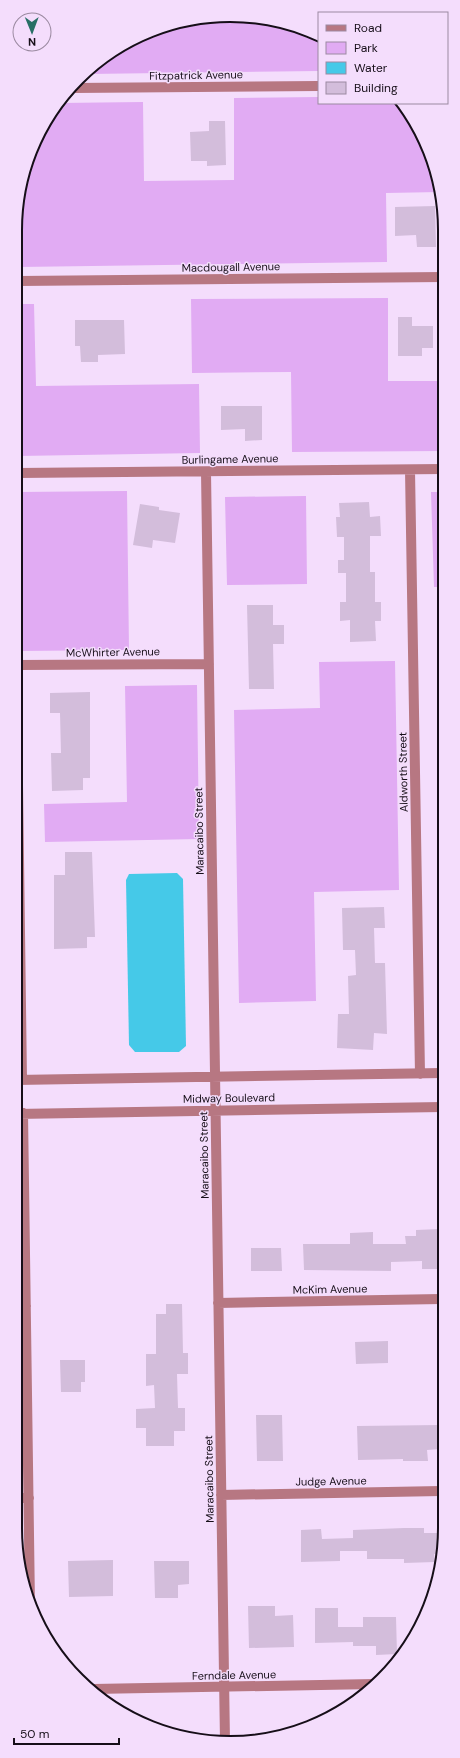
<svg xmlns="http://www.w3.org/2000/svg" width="460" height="1758" font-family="'DM Sans',sans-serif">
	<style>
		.green { fill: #e1abf3 }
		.water { fill: #45c9e8 }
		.building { fill: #d3bddb }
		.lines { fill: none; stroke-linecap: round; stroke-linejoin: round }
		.minor { stroke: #b77782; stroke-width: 10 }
		.labels { text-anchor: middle; stroke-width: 3; stroke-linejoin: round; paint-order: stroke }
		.street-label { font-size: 11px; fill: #160e18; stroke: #f4ddfc }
		.rim { fill: none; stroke: #160e18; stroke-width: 2 }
	</style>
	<rect width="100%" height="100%" fill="#f4ddfc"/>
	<!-- green -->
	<path class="green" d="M188 19H272L319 35V71L88 74 110 51Z
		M319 97V103H400L423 135 440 192 386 193 387 262 19 267V188L51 111 59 103 143 102 144 181 234 180V98Z
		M388 298V381H443V451L292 452 291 372 192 373 191 299Z
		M19 304H34L36 386 199 384 200 453 18 456Z
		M127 491 129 650 18 651V492Z
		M431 492H443V587H434Z
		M306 496 307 584 227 585 225 497Z
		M395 661 399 890 314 892 316 1001 239 1003 234 710 320 708 319 662Z
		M197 685 199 839 45 842 44 804 127 802 125 686Z"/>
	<!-- water -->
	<path class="water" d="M177 873 183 879 186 1046 179 1052H135L129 1045 126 880 129 874Z"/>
	<!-- building -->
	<path class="building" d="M209 121H225L226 165 207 166V161H191L190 132 209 131Z
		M435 206 436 247H417L416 235 395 236V207Z
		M398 317H412V326H433V348H422V356H398Z
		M75 320H124L125 354 98 355V362H81L80 346H75Z
		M221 406H262V440L245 441V429L221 430Z
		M369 502 370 517 380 516 381 536H370V572H375V602H381V621H375L376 641 350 642V620L340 621V602H346V573H338V560H344V537H337L336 517H340L339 503Z
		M140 504 159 507V510L180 513 175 543 153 540 152 548 133 545Z
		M247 605H273V625H284V644H273L274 689H249Z
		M90 692V778H83V790L52 791 51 753H61L60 713H50V693Z
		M65 852H92L95 937H87V948L54 949V875H65Z
		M384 907 385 928H374L375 963H385L387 1034 374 1033 373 1050 337 1048 338 1014H349L348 976 356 975 355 950H343L342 908Z
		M440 1229 441 1269H422V1261L391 1262V1271L304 1270 303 1244H350V1233L373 1232V1244H406L405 1236H416V1230Z
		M251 1248H281L282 1271H251Z
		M166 1304H182L183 1353H188V1374H177L178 1408H185V1431H174V1446H146V1428H136V1409L155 1408 154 1385 146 1386V1354H156V1314H166Z
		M388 1341V1363L356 1364 355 1342Z
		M60 1360H85V1382H81V1392H61Z
		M256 1415H282L283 1461H257Z
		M439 1425 440 1449 427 1450 428 1461H403V1459L358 1460 357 1426Z
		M404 1528H424V1533H441V1553L434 1554 435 1562 404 1563V1559H367V1551H340V1561L301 1562V1530L321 1529 322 1539 353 1538V1530Z
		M113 1560V1596L69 1597 68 1561Z
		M154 1561H189V1584L178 1585V1598H155Z
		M248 1606H275V1616L293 1615 294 1647 249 1648Z
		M315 1608H338V1627H363V1617H396L397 1654 376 1655V1646H353V1642L315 1643Z"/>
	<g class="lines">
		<!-- minor -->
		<path class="minor" d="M73 88 319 86
			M19 281 443 277
			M410 470 420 1074
			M206 472 225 1742
			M18 473 443 469
			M18 665 209 664
			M17 711 22 1080
			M16 1080 442 1073
			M23 1113 30 1605
			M16 1114 442 1107
			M218 1303 441 1299
			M16 1306H26
			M221 1495 441 1491
			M15 1498H29
			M93 1689 374 1684"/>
	</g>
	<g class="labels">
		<!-- street labels -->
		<g class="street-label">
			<text transform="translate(196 75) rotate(-1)" y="4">Fitzpatrick Avenue</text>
			<text transform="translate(231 267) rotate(-1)" y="4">Macdougall Avenue</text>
			<text transform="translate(230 459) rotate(-1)" y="4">Burlingame Avenue</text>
			<text transform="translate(113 652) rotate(-1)" y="4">McWhirter Avenue</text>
			<text transform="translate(403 772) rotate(-91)" y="4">Aldworth Street</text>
			<text transform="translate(199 831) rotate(-91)" y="4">Maracaibo Street</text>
			<text transform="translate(229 1098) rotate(-1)" y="4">Midway Boulevard</text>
			<text transform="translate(204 1155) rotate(-91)" y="4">Maracaibo Street</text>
			<text transform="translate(330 1289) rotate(-1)" y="4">McKim Avenue</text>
			<text transform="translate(209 1479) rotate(-91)" y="4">Maracaibo Street</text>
			<text transform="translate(331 1481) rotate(-1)" y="4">Judge Avenue</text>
			<text transform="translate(234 1675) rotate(-1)" y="4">Ferndale Avenue</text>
		</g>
	</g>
	<!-- crop -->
	<path d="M0 0H460V1758H0ZM230 22H230A208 208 0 0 1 438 230V1528A208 208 0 0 1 230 1736H230A208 208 0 0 1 22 1528V230A208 208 0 0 1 230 22Z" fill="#f4ddfc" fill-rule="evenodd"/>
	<path class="rim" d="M230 22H230A208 208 0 0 1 438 230V1528A208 208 0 0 1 230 1736H230A208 208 0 0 1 22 1528V230A208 208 0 0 1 230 22Z"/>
	<!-- legend -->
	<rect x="318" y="12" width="130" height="92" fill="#f4ddfc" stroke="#9b8aa1"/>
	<rect x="326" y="25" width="20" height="6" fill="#b77782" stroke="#9b8aa1"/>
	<text x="354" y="32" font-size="12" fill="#160e18">Road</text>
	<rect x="326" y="42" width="20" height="12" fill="#e1abf3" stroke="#9b8aa1"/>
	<text x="354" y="52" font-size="12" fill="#160e18">Park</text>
	<rect x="326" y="62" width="20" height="12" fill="#45c9e8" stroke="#9b8aa1"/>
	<text x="354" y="72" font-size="12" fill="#160e18">Water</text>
	<rect x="326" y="82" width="20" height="12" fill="#d3bddb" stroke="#9b8aa1"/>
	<text x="354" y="92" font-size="12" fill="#160e18">Building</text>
	<!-- north arrow -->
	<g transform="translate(32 32) rotate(179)"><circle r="19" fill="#f4ddfc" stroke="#9b8aa1"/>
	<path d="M0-3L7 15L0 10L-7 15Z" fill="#286f66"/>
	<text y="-6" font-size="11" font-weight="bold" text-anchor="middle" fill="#160e18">N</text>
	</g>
	<!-- scale -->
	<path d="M14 1738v6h105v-6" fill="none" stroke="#160e18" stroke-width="2"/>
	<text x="20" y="1738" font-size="12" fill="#160e18" stroke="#f4ddfc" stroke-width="3" paint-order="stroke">50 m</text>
</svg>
